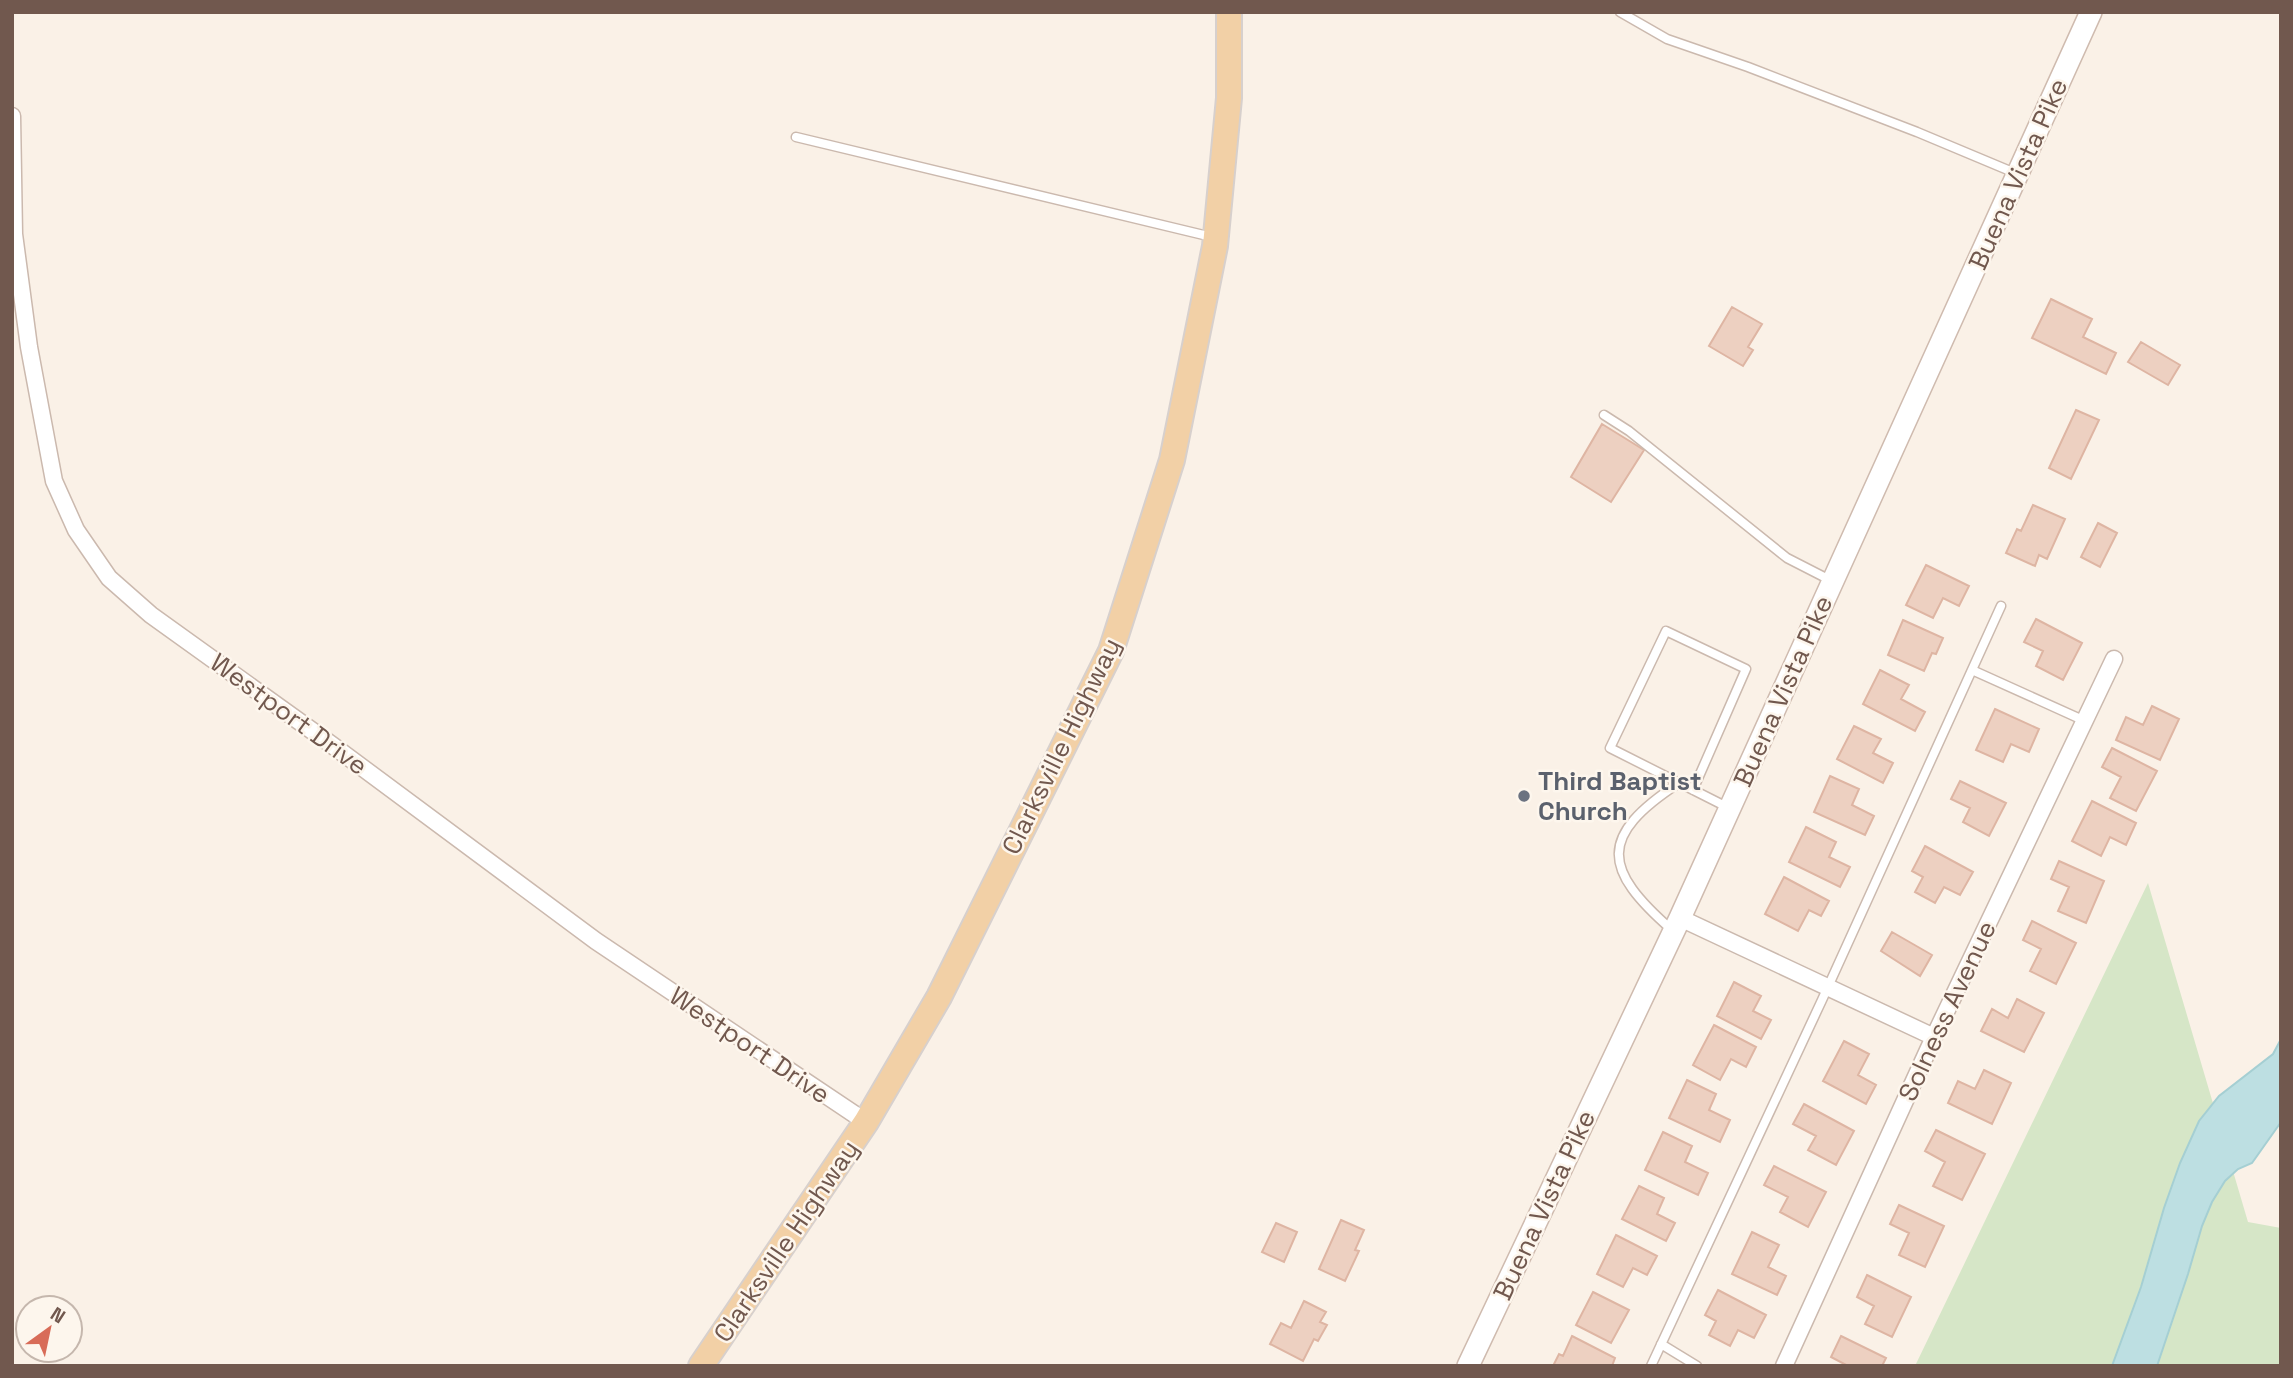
<svg xmlns="http://www.w3.org/2000/svg" width="2293" height="1378" font-family="'Space Grotesk',sans-serif">
	<style>
		.green { fill: #d6e6c7 }
		.water { fill: #bddfe2; stroke: #a5cfd3; stroke-width: 2 }
		.building { fill: #edd0c1; stroke: #deb5a3; stroke-width: 2 }
		.lines { fill: none; stroke-linecap: round; stroke-linejoin: round }
		.service-casing { stroke: #cbb9ae; stroke-width: 11 }
		.minor-casing { stroke: #cbb9ae; stroke-width: 19 }
		.secondary-casing { stroke: #cfbbaf; stroke-width: 24 }
		.primary-casing { stroke: #d7d0cd; stroke-width: 28 }
		.service { stroke: #fff; stroke-width: 8 }
		.minor { stroke: #fff; stroke-width: 16 }
		.secondary { stroke: #fff; stroke-width: 21 }
		.primary { stroke: #f2d0a6; stroke-width: 24 }
		.worship-dot { fill: #6b7280; stroke: #fdf6ed; stroke-width: 2.5 }
		.labels { text-anchor: middle; stroke-width: 5; stroke-linejoin: round; paint-order: stroke }
		.street-label { font-size: 26px; fill: #71584e; stroke: #fdf6ed }
		.worship-label { font-size: 26px; font-weight: bold; fill: #5b616d; stroke: #fdf6ed; text-anchor: start }
	</style>
	<rect width="100%" height="100%" fill="#faf1e7"/>
	<!-- green -->
	<path class="green" d="M2148 883 2248 1222 2281 1228V1366H1915Z"/>
	<!-- water -->
	<path class="water" d="M2281 1039V1122L2252 1163 2238 1169 2225 1181 2212 1202 2202 1226 2188 1274 2157 1366H2112L2141 1287 2164 1208 2180 1163 2199 1121 2219 1096 2273 1054Z"/>
	<!-- building -->
	<path class="building" d="M2051 299 2092 319 2083 337 2116 353 2106 374 2032 338Z
		M1732 307 1762 324 1748 347 1753 350 1743 366 1709 346Z
		M2141 342 2180 365 2168 385 2128 362Z
		M2076 410 2099 420 2071 479 2049 468Z
		M1602 424 1644 450 1611 502 1571 477Z
		M2033 505 2065 519 2047 559 2039 555 2035 566 2006 553 2017 529 2021 531Z
		M2098 523 2117 533 2100 567 2081 557Z
		M1926 565 1969 586 1959 606 1943 598 1933 618 1906 605Z
		M2036 619 2082 643 2063 680 2036 666 2043 651 2024 642Z
		M1903 620 1943 638 1936 654 1932 653 1924 671 1888 655Z
		M1880 670 1909 685 1901 699 1925 712 1915 731 1863 704Z
		M2152 706 2179 719 2160 760 2116 740 2126 717 2143 725Z
		M1995 709 2039 729 2029 752 2011 744 2003 762 1976 750Z
		M1854 726 1881 739 1873 753 1893 763 1883 783 1837 759Z
		M2112 748 2157 771 2136 811 2110 798 2121 777 2102 767Z
		M1830 776 1859 789 1852 805 1874 816 1865 835 1814 812Z
		M1960 781 2006 803 1989 836 1963 822 1970 808 1951 799Z
		M2092 801 2136 823 2126 845 2110 837 2101 856 2072 841Z
		M1806 827 1836 842 1829 857 1850 867 1840 887 1789 862Z
		M1925 846 1973 872 1960 895 1944 887 1935 903 1915 892 1923 877 1912 871Z
		M2059 861 2104 881 2086 923 2058 911 2069 887 2051 879Z
		M1784 877 1829 901 1821 916 1809 910 1798 931 1765 914Z
		M2032 921 2076 943 2056 984 2030 971 2041 949 2023 940Z
		M1892 932 1932 955 1920 976 1881 951Z
		M1734 982 1761 996 1753 1011 1771 1020 1761 1039 1717 1016Z
		M2017 999 2044 1013 2024 1052 1981 1031 1992 1009 2008 1018Z
		M1714 1025 1756 1047 1746 1067 1731 1059 1720 1080 1693 1065Z
		M1844 1041 1869 1054 1858 1075 1876 1085 1866 1104 1823 1081Z
		M1984 1070 2011 1083 1992 1124 1948 1103 1958 1081 1975 1089Z
		M1687 1080 1716 1094 1709 1110 1730 1120 1720 1142 1669 1118Z
		M1804 1104 1854 1131 1836 1165 1808 1150 1816 1136 1793 1124Z
		M1936 1130 1985 1154 1962 1200 1933 1186 1945 1162 1925 1151Z
		M1663 1132 1692 1146 1685 1162 1708 1173 1698 1195 1645 1170Z
		M1774 1166 1826 1192 1808 1227 1780 1212 1788 1197 1764 1185Z
		M1639 1186 1664 1198 1657 1214 1675 1223 1666 1241 1622 1219Z
		M1899 1205 1944 1226 1925 1267 1899 1255 1909 1233 1890 1224Z
		M1341 1220 1364 1230 1355 1250 1359 1251 1345 1281 1319 1269Z
		M1276 1223 1297 1232 1284 1262 1262 1252Z
		M1752 1232 1779 1245 1768 1267 1786 1276 1777 1295 1732 1274Z
		M1616 1235 1657 1256 1647 1275 1633 1268 1623 1287 1597 1274Z
		M1867 1275 1911 1297 1892 1337 1865 1324 1874 1306 1857 1297Z
		M1718 1290 1766 1315 1754 1338 1738 1330 1730 1346 1709 1335 1716 1321 1705 1315Z
		M1593 1292 1629 1310 1611 1343 1576 1325Z
		M1304 1301 1326 1312 1320 1322 1327 1325 1318 1341 1314 1339 1303 1361 1270 1344 1281 1323 1291 1328Z
		M1572 1336 1615 1358 1612 1366H1553L1559 1354 1563 1356Z
		M1841 1336 1886 1358 1882 1366H1848L1831 1357Z"/>
	<g class="lines">
		<defs>
			<path id="service" d="M1620 12 1667 39 1748 67 1917 132 2015 173
				M796 137 1212 237
				M1604 415 1629 431 1787 558 1830 580
				M1972 670 2085 721
				M1693 790 1746 669 1666 631 1610 748 1727 807
				M1672 930C1602 869 1598 836 1679 783
				M1661 1344 1697 1366
				M1651 1366 1822 1000 2001 606"/>
			<path id="minor" d="M12 116 14 234 29 347 54 481 76 530 109 578 151 615 332 745 596 941 866 1122
				M1680 918 1934 1037
				M1784 1366 1934 1037 2114 659"/>
			<path id="secondary" d="M1468 1366 1680 918 2091 12"/>
			<path id="primary" d="M701 1366 866 1122 939 997 1111 651 1172 460 1215 246 1229 98V12"/>
		</defs>
		<!-- service casing -->
		<use href="#service" class="service-casing"/>
		<!-- minor casing -->
		<use href="#minor" class="minor-casing"/>
		<!-- secondary casing -->
		<use href="#secondary" class="secondary-casing"/>
		<!-- primary casing -->
		<use href="#primary" class="primary-casing"/>
		<!-- service -->
		<use href="#service" class="service"/>
		<!-- minor -->
		<use href="#minor" class="minor"/>
		<!-- secondary -->
		<use href="#secondary" class="secondary"/>
		<!-- primary -->
		<use href="#primary" class="primary"/>
	</g>
	<!-- markers -->
	<circle class="worship-dot" cx="1524" cy="796" r="7"/>
	<g class="labels">
		<!-- street labels -->
		<g class="street-label">
			<text transform="translate(2018 174) rotate(-66)" y="9">Buena Vista Pike</text>
			<text transform="translate(1783 691) rotate(-66)" y="9">Buena Vista Pike</text>
			<text transform="translate(289 714) rotate(36)" y="9">Westport Drive</text>
			<text transform="translate(1061 746) rotate(-64)" y="9">Clarksville Highway</text>
			<text transform="translate(1947 1011) rotate(-65)" y="9">Solness Avenue</text>
			<text transform="translate(750 1045) rotate(34)" y="9">Westport Drive</text>
			<text transform="translate(1544 1205) rotate(-65)" y="9">Buena Vista Pike</text>
			<text transform="translate(786 1241) rotate(-56)" y="9">Clarksville Highway</text>
		</g>
		<!-- worship labels -->
		<g class="worship-label">
			<text x="1538" y="790">Third Baptist<tspan x="1538" dy="30">Church</tspan></text>
		</g>
	</g>
	<!-- border -->
	<rect width="2293" height="1378" fill="none" stroke="#71584e" stroke-width="28"/>
	<!-- north arrow -->
	<g transform="translate(49 1329) rotate(33)"><circle r="33" fill="#fdf6ed" stroke="#c5b7ad" stroke-width="2"/>
	<path d="M0-5L12 26L0 18L-12 26Z" fill="#d86c58"/>
	<text y="-10" font-size="19" font-weight="bold" text-anchor="middle" fill="#71584e">N</text>
	</g>
</svg>
